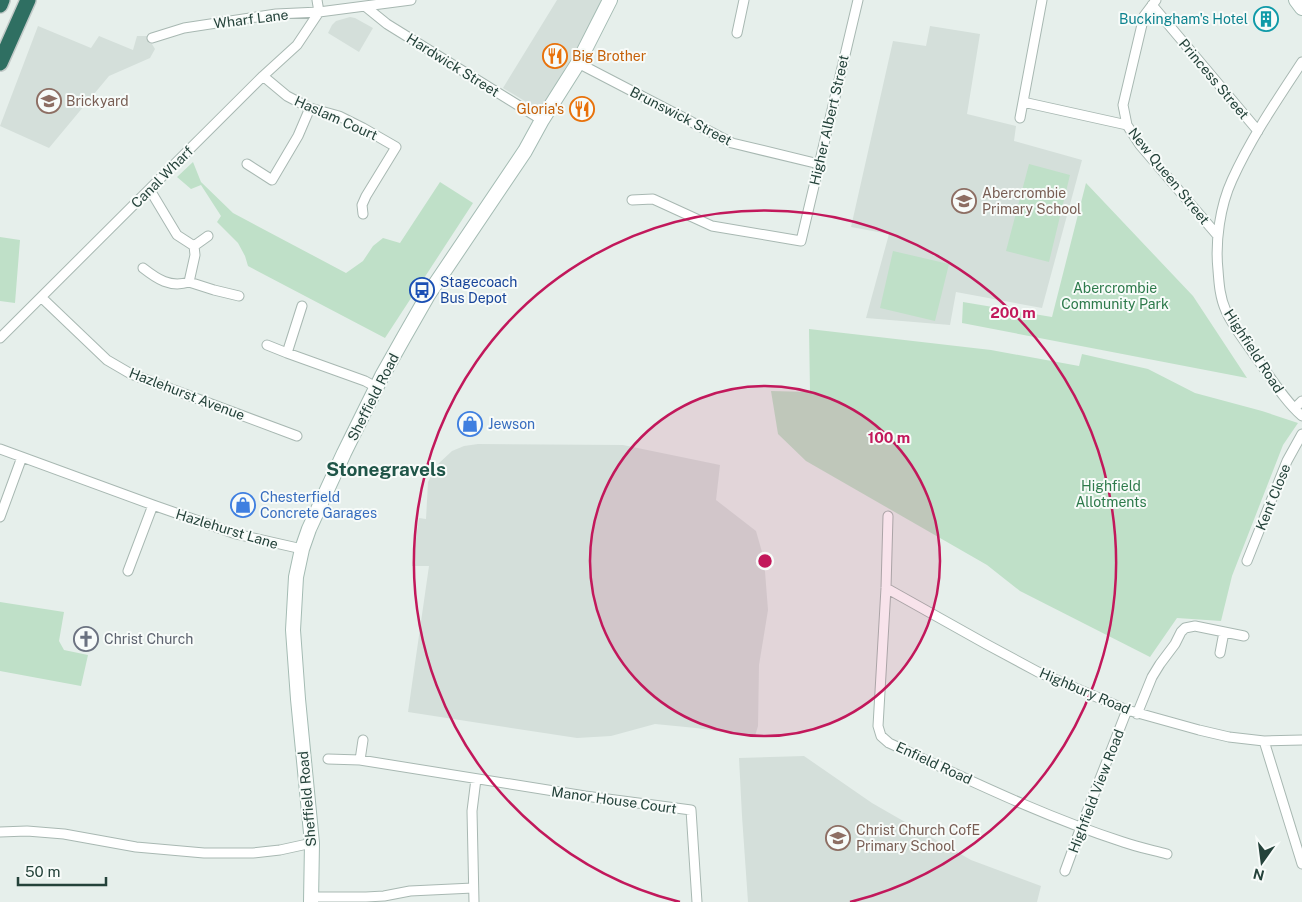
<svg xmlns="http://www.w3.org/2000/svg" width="1302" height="902" font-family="'Public Sans',sans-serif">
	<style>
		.built { fill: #d4dfda }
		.green { fill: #bfe0c8 }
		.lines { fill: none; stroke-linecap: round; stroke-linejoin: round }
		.street-casing { stroke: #a8b8b2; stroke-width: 11 }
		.secondary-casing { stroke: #a4bbb3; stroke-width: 16 }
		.highway-casing { stroke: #c2cac8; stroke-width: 18 }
		.street { stroke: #fff; stroke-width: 9 }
		.secondary { stroke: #fff; stroke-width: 14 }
		.highway { stroke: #2f6f62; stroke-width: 15 }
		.ring { fill: none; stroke: #c2185b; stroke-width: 2.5 }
		.labels { text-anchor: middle; stroke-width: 4; stroke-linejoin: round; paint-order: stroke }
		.street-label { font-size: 14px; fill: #24423a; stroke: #f7fbf9 }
		.culture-label { font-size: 14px; fill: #0d838f; stroke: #f7fbf9; text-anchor: end }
		.food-label { font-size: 14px; fill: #c56008; stroke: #f7fbf9; text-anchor: start }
		.education-label { font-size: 14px; fill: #785e54; stroke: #f7fbf9; text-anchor: start }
		.transit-label { font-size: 14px; fill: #164399; stroke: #f7fbf9; text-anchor: start }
		.park-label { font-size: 14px; fill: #2d7a4b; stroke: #f7fbf9 }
		.shop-label { font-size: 14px; fill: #366cbe; stroke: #f7fbf9; text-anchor: start }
		.worship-label { font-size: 14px; fill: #5b616d; stroke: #f7fbf9; text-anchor: start }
		.district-label { font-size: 19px; font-weight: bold; fill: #1f5548; stroke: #f7fbf9 }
		.centre { fill: #c2185b; stroke: #f7fbf9; stroke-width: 2.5 }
		.ring-label { font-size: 15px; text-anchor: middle; font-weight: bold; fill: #c2185b; stroke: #f7fbf9; stroke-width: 4; stroke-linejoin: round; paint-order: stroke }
	</style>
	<rect width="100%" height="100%" fill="#e6efeb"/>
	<!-- built -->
	<path class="built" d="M557 0H606L560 77 544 107 538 109 503 88Z
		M350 17 355 18 373 28 359 52 328 33 332 25 336 21Z
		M38 26 91 48 99 36 133 50 137 36H147L155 49 150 58 109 76 49 148 0 126Z
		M930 26 980 34 967 114 1016 126 1014 141 1082 160 1042 308 956 292 950 325 866 318 889 234 851 227 893 41 926 46Z
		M478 444 623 445 720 465 716 500 756 531 764 559 768 610 759 665 758 726 755 736 696 728 655 724 611 736 577 738 408 712 429 566H412L419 518 426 519 428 482 437 465 452 451 464 446Z
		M804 756 872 803 971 860 1041 886 1037 902H748L742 816 739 758Z"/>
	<!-- green -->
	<path class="green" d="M193 162 201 182 233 213 346 273 363 261 373 246 383 238 400 243 440 182 473 203 385 338 248 266 245 256 238 243 217 222 221 216 201 185 191 189 177 177Z
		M1029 164 1070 175 1049 262 1006 251Z
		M1086 183 1193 296 1247 378 962 323 963 302 1052 317Z
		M0 237 20 240 15 303 0 301Z
		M893 251 949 264 935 321 880 308Z
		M809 329 991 350 1079 366 1082 354 1148 369 1195 393 1262 411 1298 423 1283 445 1232 576 1221 621 1177 618 1150 657 1020 591 987 565 806 461 778 434 771 391 810 392Z
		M0 602 64 612 59 641 64 650 88 655 81 686 0 671Z"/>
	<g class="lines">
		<defs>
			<path id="street" d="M317 0 319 12
				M1156 0 1144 16 1123 105 1127 125 1140 145 1218 236
				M1152 5 1258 131
				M366 7 387 24 542 120
				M737 33 744 0
				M152 38 184 28 276 14 319 12 411 0
				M1302 62C1277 100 1251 138 1232 180 1220 206 1215 242 1218 270 1219 284 1220 298 1226 311 1233 327 1245 341 1255 356 1270 376 1283 399 1302 416
				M578 63 732 143 819 164
				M263 76 287 96 310 108 339 116 363 128 396 147 366 196 362 205 363 214
				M1023 102 1127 125
				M1020 118 1042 0
				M247 164 272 180 298 136 310 108
				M150 190 177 235 194 246 195 255 189 282 214 290 239 296
				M632 200 653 199 712 226 801 241 858 0
				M194 246 208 236
				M143 268C157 279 170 288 189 282
				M41 297 107 360 131 374 297 436
				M0 338 263 76 297 45 319 12
				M267 345 287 353 365 381 376 387
				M287 353 302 306
				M1295 408 1302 401
				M0 449 153 505 236 534 302 549
				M888 516 886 588 878 726 881 736 889 743C965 778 1042 816 1123 842 1137 847 1152 850 1167 854
				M0 517 22 457
				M1247 561 1287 461 1302 434
				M128 571 153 505
				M886 588 986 644 1038 672 1127 710 1199 730 1229 737 1264 741 1302 740
				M1220 653 1224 632
				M1137 714 1152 677 1160 664 1175 644 1181 632 1185 628 1195 626 1244 636
				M1264 741 1302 864
				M328 759 360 760 585 796 691 810 697 902
				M360 760 363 740
				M0 832 27 831 64 834 136 847 204 853H253L280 850 312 843
				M1065 871 1081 827 1127 710
				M311 897H366L384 896 410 891 473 888
				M474 902 472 811 476 779"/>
			<path id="secondary" d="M1296 0 1302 8
				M311 902 312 843 298 699 293 630 296 577 302 549 309 529 344 453 382 376 404 337 428 295 525 151 542 120 578 63 610 0"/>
			<path id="highway" d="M0 5 2 0
				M0 63 28 0"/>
		</defs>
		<!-- street casing -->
		<use href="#street" class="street-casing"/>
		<!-- secondary casing -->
		<use href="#secondary" class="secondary-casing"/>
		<!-- highway casing -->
		<use href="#highway" class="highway-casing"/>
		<!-- street -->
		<use href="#street" class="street"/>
		<!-- secondary -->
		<use href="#secondary" class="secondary"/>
		<!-- highway -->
		<use href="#highway" class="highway"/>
	</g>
	<!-- distance rings -->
	<circle cx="765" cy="561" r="175" fill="#c2185b" fill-opacity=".12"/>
	<g class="ring">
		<circle cx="765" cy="561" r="175"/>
		<path d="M680 902A351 351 0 1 1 850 902"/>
	</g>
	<!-- icons -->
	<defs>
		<symbol id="building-ring" viewBox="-11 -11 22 22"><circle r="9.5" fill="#f7fbf9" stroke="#0f9aa8" stroke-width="1.5"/><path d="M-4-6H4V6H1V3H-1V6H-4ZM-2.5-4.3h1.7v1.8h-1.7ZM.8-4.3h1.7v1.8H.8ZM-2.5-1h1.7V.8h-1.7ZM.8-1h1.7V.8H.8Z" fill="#0f9aa8"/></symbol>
		<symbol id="restaurant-ring" viewBox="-11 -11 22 22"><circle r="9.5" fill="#f7fbf9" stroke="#e8710a" stroke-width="1.5"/><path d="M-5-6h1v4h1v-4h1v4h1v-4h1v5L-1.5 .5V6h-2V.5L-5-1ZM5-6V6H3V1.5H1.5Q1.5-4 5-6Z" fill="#e8710a"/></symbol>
		<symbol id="university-ring" viewBox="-11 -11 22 22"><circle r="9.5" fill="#f7fbf9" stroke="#8d6e63" stroke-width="1.5"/><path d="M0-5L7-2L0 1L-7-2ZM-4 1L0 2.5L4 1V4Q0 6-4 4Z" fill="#8d6e63"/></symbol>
		<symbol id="school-ring" viewBox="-11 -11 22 22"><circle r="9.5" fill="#f7fbf9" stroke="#8d6e63" stroke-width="1.5"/><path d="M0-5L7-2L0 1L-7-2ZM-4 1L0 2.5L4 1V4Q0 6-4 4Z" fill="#8d6e63"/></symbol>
		<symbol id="bus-ring" viewBox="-11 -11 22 22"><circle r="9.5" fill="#f7fbf9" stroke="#1a4fb4" stroke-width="1.5"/><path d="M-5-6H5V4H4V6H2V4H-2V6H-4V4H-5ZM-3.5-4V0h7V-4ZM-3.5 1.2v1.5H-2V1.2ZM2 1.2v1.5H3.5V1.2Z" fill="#1a4fb4"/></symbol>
		<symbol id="shop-ring" viewBox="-11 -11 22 22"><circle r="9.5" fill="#f7fbf9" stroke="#3f7fe0" stroke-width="1.5"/><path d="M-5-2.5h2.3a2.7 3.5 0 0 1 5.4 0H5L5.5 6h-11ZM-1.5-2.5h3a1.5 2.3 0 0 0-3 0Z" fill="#3f7fe0"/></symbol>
		<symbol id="church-ring" viewBox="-11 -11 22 22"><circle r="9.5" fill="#f7fbf9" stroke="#6b7280" stroke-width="1.5"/><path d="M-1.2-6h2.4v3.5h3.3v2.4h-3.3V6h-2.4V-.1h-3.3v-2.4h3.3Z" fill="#6b7280"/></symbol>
	</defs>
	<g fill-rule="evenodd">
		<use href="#building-ring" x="1252" y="5" width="28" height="28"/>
		<use href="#restaurant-ring" x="541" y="42" width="28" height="28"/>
		<use href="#university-ring" x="35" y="87" width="28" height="28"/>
		<use href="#restaurant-ring" x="568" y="95" width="28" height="28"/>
		<use href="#school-ring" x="950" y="187" width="28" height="28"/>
		<use href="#bus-ring" x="408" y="276" width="28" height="28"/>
		<use href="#shop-ring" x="456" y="410" width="28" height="28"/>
		<use href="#shop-ring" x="229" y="491" width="28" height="28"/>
		<use href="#church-ring" x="72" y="625" width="28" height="28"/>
		<use href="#school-ring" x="824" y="824" width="28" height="28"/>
	</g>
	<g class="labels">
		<!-- street labels -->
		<g class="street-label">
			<text transform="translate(251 19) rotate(-7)" y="5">Wharf Lane</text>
			<text transform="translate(453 65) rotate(32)" y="5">Hardwick Street</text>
			<text transform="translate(1214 79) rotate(50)" y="5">Princess Street</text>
			<text transform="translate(681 116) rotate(27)" y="5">Brunswick Street</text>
			<text transform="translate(336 118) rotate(24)" y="5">Haslam Court</text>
			<text transform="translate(829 120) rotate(-77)" y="5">Higher Albert Street</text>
			<text transform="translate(1169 176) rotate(51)" y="5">New Queen Street</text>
			<text transform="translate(162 177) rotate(-45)" y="5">Canal Wharf</text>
			<text transform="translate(1254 351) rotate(57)" y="5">Highfield Road</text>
			<text transform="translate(187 394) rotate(21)" y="5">Hazlehurst Avenue</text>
			<text transform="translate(373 397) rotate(-63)" y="5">Sheffield Road</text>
			<text transform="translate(1273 497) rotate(-68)" y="5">Kent Close</text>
			<text transform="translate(227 529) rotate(17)" y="5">Hazlehurst Lane</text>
			<text transform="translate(1085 691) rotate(23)" y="5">Highbury Road</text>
			<text transform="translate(934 763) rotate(25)" y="5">Enfield Road</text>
			<text transform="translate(1096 791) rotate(-69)" y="5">Highfield View Road</text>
			<text transform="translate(307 799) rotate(-95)" y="5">Sheffield Road</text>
			<text transform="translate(614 800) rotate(8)" y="5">Manor House Court</text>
		</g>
		<!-- culture labels -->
		<g class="culture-label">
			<text x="1248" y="24">Buckingham's Hotel</text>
		</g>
		<!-- food labels -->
		<g class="food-label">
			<text x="572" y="61">Big Brother</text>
			<text x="564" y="114" text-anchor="end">Gloria's</text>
		</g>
		<!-- education labels -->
		<g class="education-label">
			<text x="66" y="106">Brickyard</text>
			<text x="982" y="198">Abercrombie<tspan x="982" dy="16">Primary School</tspan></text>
			<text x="856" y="835">Christ Church CofE<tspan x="856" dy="16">Primary School</tspan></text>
		</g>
		<!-- transit labels -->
		<g class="transit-label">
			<text x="440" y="287">Stagecoach<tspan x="440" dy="16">Bus Depot</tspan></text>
		</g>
		<!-- park labels -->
		<g class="park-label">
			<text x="1115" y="293">Abercrombie<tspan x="1115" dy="16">Community Park</tspan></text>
			<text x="1111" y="491">Highfield<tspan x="1111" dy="16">Allotments</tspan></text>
		</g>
		<!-- shop labels -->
		<g class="shop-label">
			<text x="488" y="429">Jewson</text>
			<text x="260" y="502">Chesterfield<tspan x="260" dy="16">Concrete Garages</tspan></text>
		</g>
		<!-- worship labels -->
		<g class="worship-label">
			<text x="104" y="644">Christ Church</text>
		</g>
		<!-- district labels -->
		<g class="district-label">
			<text x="386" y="476">Stonegravels</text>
		</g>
	</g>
	<circle cx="765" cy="561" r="8" class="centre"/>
	<g class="ring-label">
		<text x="1013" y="318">200 m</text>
		<text x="889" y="443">100 m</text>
	</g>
	<!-- north arrow -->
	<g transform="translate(1262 862) rotate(194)" stroke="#f7fbf9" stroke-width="4" paint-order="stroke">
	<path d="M0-4L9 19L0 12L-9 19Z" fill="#24423a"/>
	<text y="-8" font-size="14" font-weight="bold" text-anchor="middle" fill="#24423a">N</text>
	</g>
	<!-- scale -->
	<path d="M18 877v8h88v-8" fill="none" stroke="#24423a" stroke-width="2.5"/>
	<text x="25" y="877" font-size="15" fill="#24423a" stroke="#f7fbf9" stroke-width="4" paint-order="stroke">50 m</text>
</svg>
